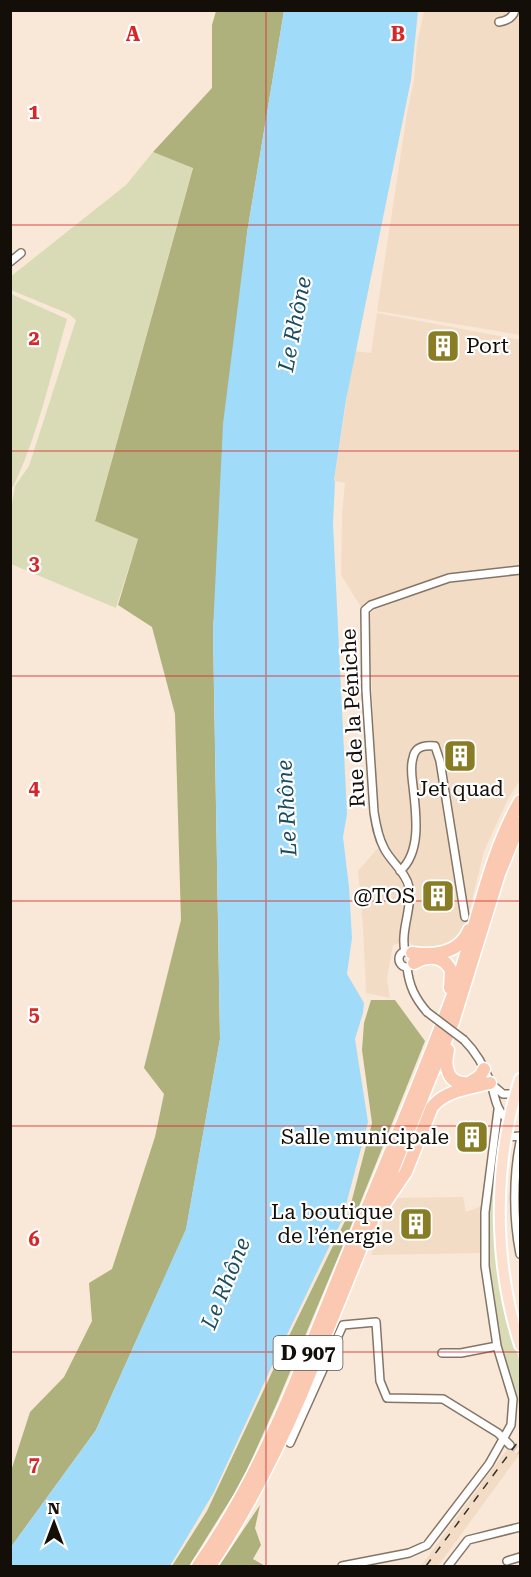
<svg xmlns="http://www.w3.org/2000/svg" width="531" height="1577" font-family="'Roboto Serif',serif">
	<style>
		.built { fill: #f2dcc6 }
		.green { fill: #d8dbb6 }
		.forest { fill: #aeb17b }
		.water { fill: #a0dcf9 }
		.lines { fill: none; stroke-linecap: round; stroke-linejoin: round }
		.street-tunnel { stroke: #d7c7b8; stroke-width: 7; stroke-dasharray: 7 3.5; stroke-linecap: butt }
		.street-casing { stroke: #847566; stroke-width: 10 }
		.primary-casing { stroke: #fff; stroke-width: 14 }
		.highway-casing { stroke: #fff; stroke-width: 15 }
		.street { stroke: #fff; stroke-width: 7 }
		.primary { stroke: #fddfd0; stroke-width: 10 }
		.highway { stroke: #fbc9b1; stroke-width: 12 }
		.rail { stroke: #383029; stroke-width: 1.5; stroke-dasharray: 8 8; stroke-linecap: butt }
		.street-bridge-casing { stroke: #847566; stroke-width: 10; stroke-linecap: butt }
		.street-bridge { stroke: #fff; stroke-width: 7 }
		.grid { fill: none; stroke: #d62828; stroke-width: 1.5; stroke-opacity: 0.55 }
		.labels { text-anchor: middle; stroke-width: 4.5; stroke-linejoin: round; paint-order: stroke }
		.shield { fill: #fff; stroke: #5a5653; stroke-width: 1.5 }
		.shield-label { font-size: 20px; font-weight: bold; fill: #140e09 }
		.poi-label { font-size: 21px; fill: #140e09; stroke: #fff; text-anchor: end }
		.street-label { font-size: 21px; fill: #140e09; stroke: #fff }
		.water-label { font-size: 22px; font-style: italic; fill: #1c4c61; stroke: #fff }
		.grid-label { font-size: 20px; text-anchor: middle; font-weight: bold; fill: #d62828; stroke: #fff; stroke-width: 4.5; stroke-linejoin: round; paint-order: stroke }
	</style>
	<rect width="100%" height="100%" fill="#f9e8d7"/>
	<!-- built -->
	<path class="built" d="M424 11H520V335L377 311 407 113 414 80 417 44Z
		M377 313 520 340V566L454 574 428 582 361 607 341 575 342 515 345 483 334 481 354 351 371 353Z
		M520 574V780L508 799 484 851 464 933 448 948 415 949 408 940 393 945 387 979 390 998 366 993 363 926 358 871 384 841 376 791 369 616 372 611 441 585 461 580Z
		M463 1197 466 1212 484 1205 482 1253 371 1255 392 1198Z
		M508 1448 519 1455 438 1566H421Z"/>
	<!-- green -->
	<path class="green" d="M153 152 193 167 95 520 138 539 116 608 11 564V510L15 486 29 466 76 320 69 314 11 290 10 277 126 185Z
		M11 294 67 319C51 374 38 435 13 487L10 486Z
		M497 1152H499L495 1233 497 1260 509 1326 520 1363V1405C504 1388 489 1288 488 1261 487 1244 488 1227 488 1209L490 1206Z"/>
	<!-- forest -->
	<path class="forest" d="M216 11H284L247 233 213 630 220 1039 186 1230 96 1430 11 1547V1471L30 1412 64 1377 92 1321 89 1283 112 1269 155 1137 164 1094 144 1068 181 920 175 714 152 627 118 605 138 539 95 521 193 168 153 152 212 88V25Z
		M371 1000H395L425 1041 349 1231 277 1403 242 1481 189 1566H172L207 1511 289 1336 348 1215 372 1123 362 1050 364 1023Z
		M260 1505 255 1528 261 1545 253 1559 265 1566H282H219Z"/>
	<!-- water -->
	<path class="water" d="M284 11H418L411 80 346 400 334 480 335 482 333 523 347 814 343 837 349 887 352 938 347 974 364 1003 363 1013 355 1039 368 1122 342 1220 271 1368 214 1492 170 1566H11V1547L96 1430 186 1229 220 1039 213 630 223 424 247 233Z"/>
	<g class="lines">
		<!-- street-tunnel -->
		<path class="street-tunnel" d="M510 1445 520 1452"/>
		<defs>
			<path id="street" d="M499 22C506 21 513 18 515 10
				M10 262 21 253
				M400 871C422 852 416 813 413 786 412 777 410 767 413 758 415 746 425 745 435 746L440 761 465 917
				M399 959a8 8 0 1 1 16 0a8 8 0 1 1-16 0Z
				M405 952C400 930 413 907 409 887 406 872 390 861 384 848 378 837 376 825 374 812L366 690 365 610 371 605 449 578 520 570
				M407 967C409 986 415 998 427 1012
				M464 1040C476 1052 485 1068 491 1084 495 1096 496 1110 506 1118H510
				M490 1083 503 1094H516
				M507 1137 520 1136
				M520 1142C513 1177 513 1219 520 1254
				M442 1353H461L497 1346
				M290 1443 343 1325 376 1322 380 1381 387 1398 443 1399 498 1433 510 1445
				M507 1561 520 1557
				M342 1566 409 1553 427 1545 489 1464 511 1425 513 1399 497 1346 485 1266V1212L498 1110
				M448 1566 468 1540 520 1527"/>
			<path id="primary" d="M520 1079C493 1163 493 1261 520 1345"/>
			<path id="highway" d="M412 953C434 956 459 954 469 930
				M414 963C428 955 444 955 451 971L450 988
				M448 1050C444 1067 447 1085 469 1083L480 1076 484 1069
				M385 1203 406 1172 432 1107C446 1090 470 1088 490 1083
				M198 1566C262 1475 301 1369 343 1266 381 1174 421 1082 455 989 477 926 487 859 520 801
				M210 1566C246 1512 275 1455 301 1395L453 1022 499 874 520 823"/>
		</defs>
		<!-- street casing -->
		<use href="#street" class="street-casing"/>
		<!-- primary casing -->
		<use href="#primary" class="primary-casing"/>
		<!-- highway casing -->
		<use href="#highway" class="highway-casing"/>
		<!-- street -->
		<use href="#street" class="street"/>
		<!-- primary -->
		<use href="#primary" class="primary"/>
		<!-- highway -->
		<use href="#highway" class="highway"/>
		<!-- rail -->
		<path class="rail" d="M426 1566 520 1439"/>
		<defs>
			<path id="street-bridge" d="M427 1012 464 1040"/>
		</defs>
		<!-- street-bridge casing -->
		<use href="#street-bridge" class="street-bridge-casing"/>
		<!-- street-bridge -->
		<use href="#street-bridge" class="street-bridge"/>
	</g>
	<!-- grid -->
	<path class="grid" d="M266 10V1566M10 225H520M10 451H520M10 676H520M10 901H520M10 1126H520M10 1352H520"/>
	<!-- icons -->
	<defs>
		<symbol id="building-square" viewBox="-11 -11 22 22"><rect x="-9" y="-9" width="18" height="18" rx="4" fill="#887d24" stroke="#fff"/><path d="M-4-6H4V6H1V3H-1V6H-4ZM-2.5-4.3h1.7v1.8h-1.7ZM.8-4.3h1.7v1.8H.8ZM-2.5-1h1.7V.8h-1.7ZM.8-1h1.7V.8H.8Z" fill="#fff"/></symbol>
	</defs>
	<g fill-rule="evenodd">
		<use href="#building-square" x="424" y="327" width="38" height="38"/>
		<use href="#building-square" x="441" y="737" width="38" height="38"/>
		<use href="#building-square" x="419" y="877" width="38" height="38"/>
		<use href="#building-square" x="453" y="1118" width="38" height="38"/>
		<use href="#building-square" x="397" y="1205" width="38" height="38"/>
	</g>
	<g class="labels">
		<!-- shield labels -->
		<rect class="shield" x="273.5" y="1336" width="69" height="34" rx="4.5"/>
		<g class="shield-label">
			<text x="308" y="1360">D 907</text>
		</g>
		<!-- poi labels -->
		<g class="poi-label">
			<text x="466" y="353" text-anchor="start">Port</text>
			<text x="460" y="796" text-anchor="middle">Jet quad</text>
			<text x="415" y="903">@TOS</text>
			<text x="449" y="1144">Salle municipale</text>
			<text x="393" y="1219">La boutique<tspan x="393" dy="24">de l’énergie</tspan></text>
		</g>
		<!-- street labels -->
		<g class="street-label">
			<text transform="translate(353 718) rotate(-93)" y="7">Rue de la Péniche</text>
		</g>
		<!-- water labels -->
		<g class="water-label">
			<text transform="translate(294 324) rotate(-79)" y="8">Le Rhône</text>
			<text transform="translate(286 808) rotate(-93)" y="8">Le Rhône</text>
			<text transform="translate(225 1283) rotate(-68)" y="8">Le Rhône</text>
		</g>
	</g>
	<g class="grid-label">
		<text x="133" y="41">A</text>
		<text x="398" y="41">B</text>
		<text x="34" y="119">1</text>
		<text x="34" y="345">2</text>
		<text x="34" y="570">3</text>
		<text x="34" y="795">4</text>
		<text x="34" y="1021">5</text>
		<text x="34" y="1246">6</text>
		<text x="34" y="1471">7</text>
	</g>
	<!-- border -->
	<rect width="531" height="1577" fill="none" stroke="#140e09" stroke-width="24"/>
	<!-- north arrow -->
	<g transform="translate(54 1523)" stroke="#ffffff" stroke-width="4.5" paint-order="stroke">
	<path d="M0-4.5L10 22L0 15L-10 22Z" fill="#140e09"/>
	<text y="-9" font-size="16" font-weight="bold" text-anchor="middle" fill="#140e09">N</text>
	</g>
</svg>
